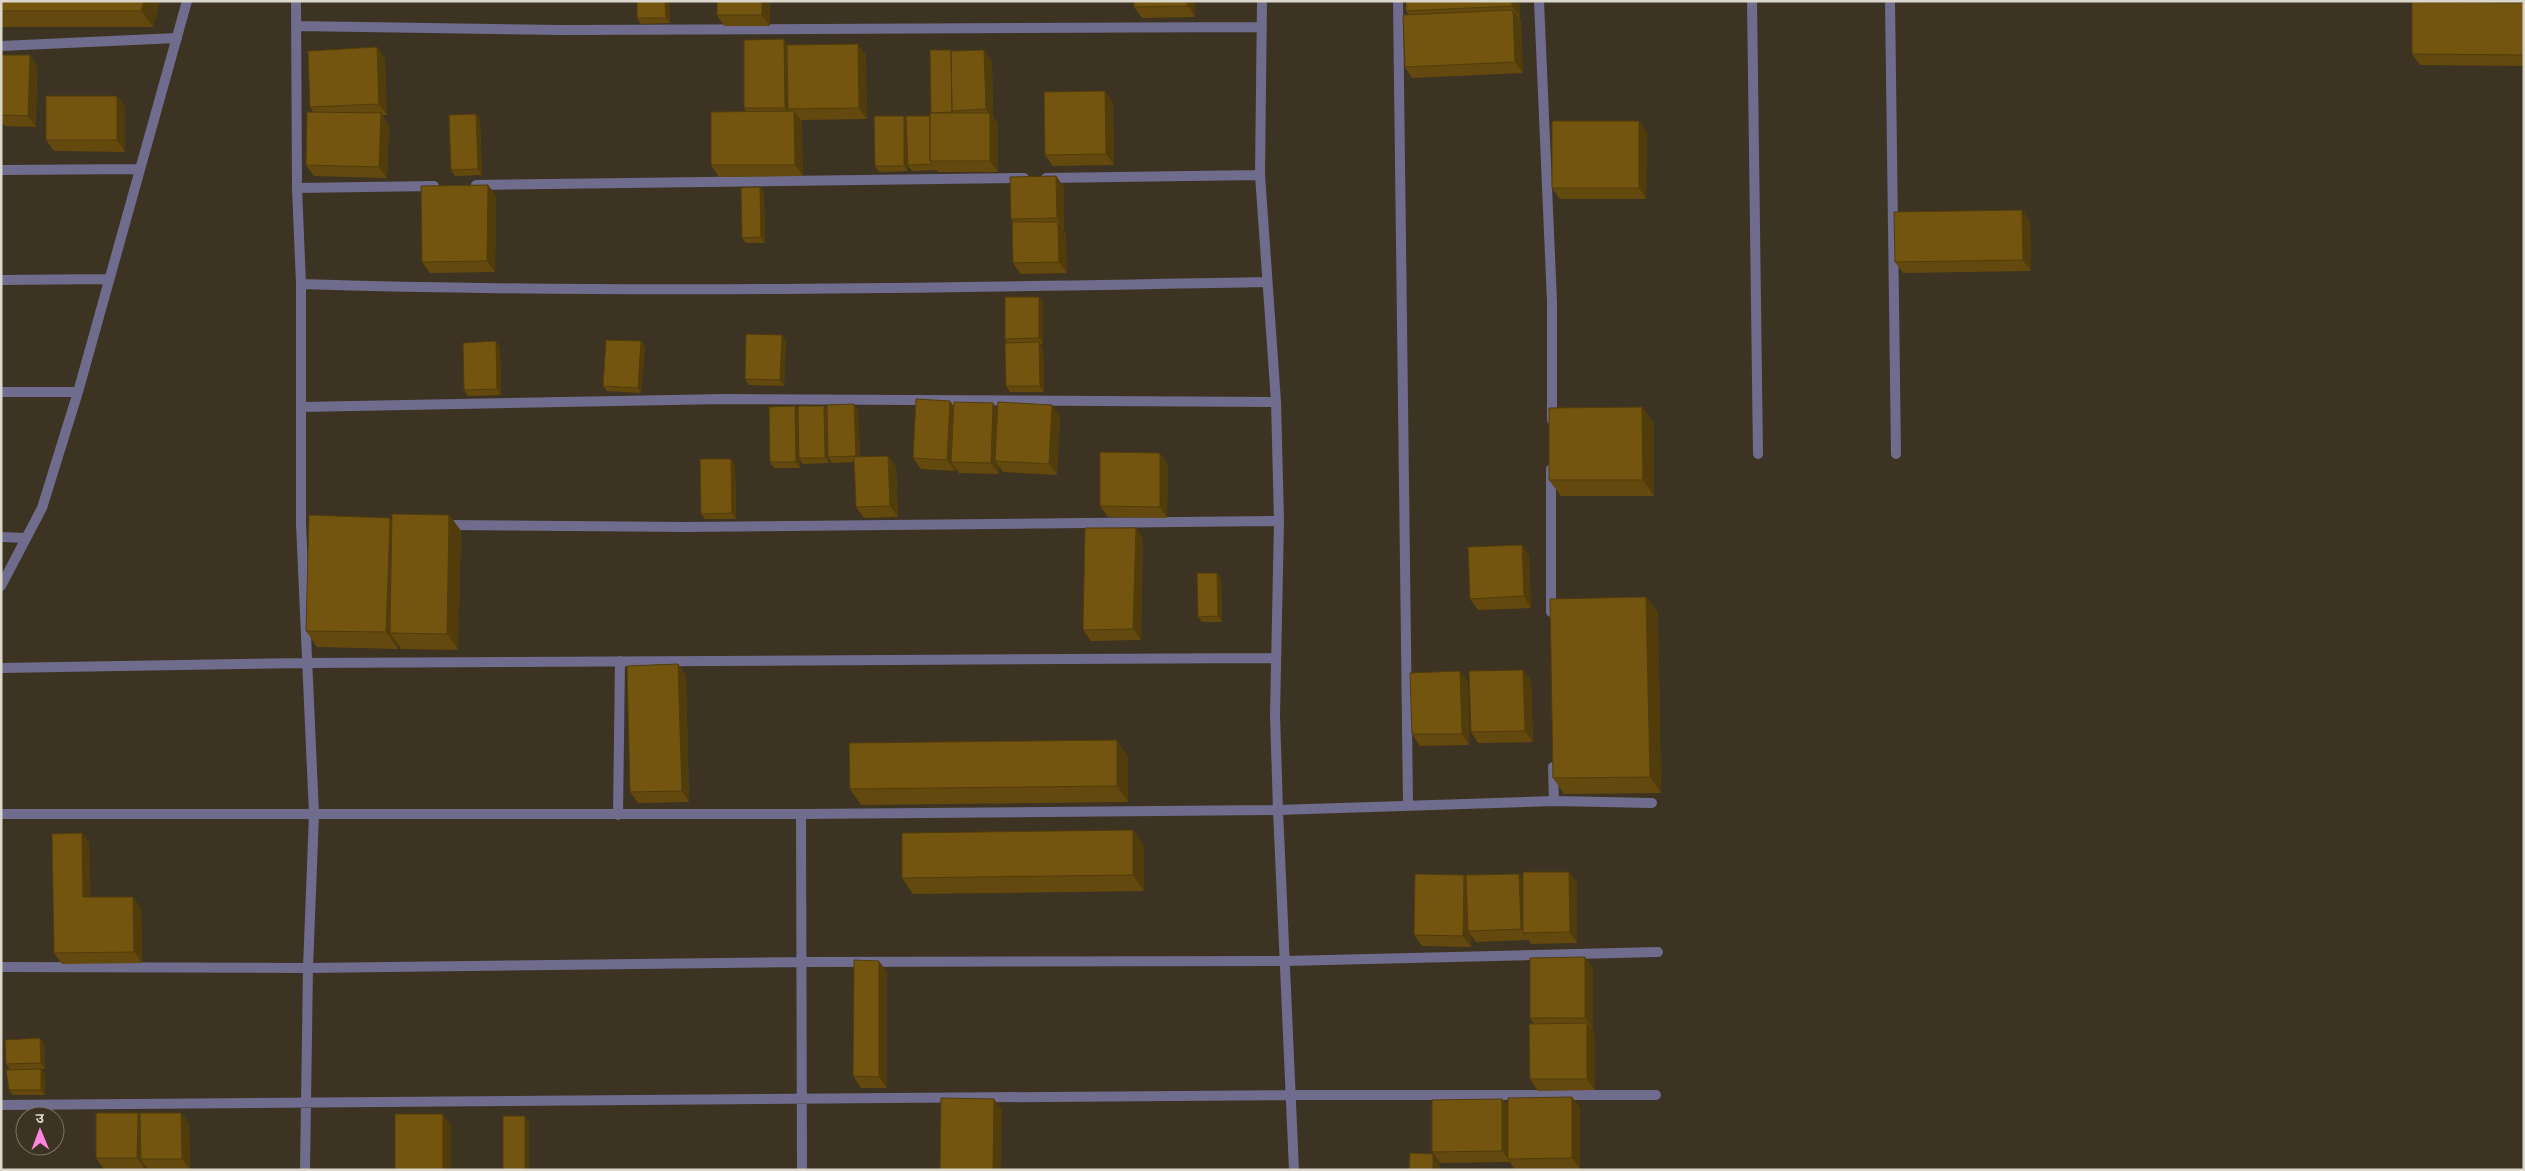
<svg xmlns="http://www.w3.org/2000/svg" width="2525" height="1171" font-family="Montserrat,'Noto Sans Devanagari',sans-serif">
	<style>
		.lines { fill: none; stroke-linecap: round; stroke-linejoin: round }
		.minor { stroke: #706c8d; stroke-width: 10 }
		.wall { fill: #64490e }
		.shaded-wall { fill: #513c0b }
		.building { fill: #745510; stroke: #513c0b }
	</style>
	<rect width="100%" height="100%" fill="#3c3323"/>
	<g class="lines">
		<!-- minor -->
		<path class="minor" d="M296 1 297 188 301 284V524L314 814 308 968 305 1170
			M1262 1 1260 175 1276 402 1279 521 1275 715 1278 810 1294 1170
			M1398 1 1408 805
			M1539 1 1552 302V420
			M1752 1 1758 454
			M1890 1 1896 454
			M296 26 562 30 1262 27
			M1 46 177 38
			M1 170 139 169
			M1046 178 1260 175
			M476 185 1024 178
			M297 188 434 186
			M1 280 108 279
			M301 284C622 294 944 288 1266 282
			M1 392H78
			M301 407 725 399 1276 402
			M1551 469V612
			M445 525 686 527 1279 521
			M1 537 26 538
			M1 586 42 508 78 392 187 1
			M1 668 307 663 1276 658
			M1553 767 1554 801
			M1 814H801L1278 810 1554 801 1652 803
			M801 814 802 1170
			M618 815 620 661
			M1 967 308 968 802 962 1285 961 1658 952
			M1 1105 1291 1095H1656"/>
	</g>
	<!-- wall -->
	<path class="wall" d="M1 1H160L153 27H1Z
		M669 1 670 23 641 24 637 18Z
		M770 1V26H724L717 15Z
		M1195 1V17L1142 18 1134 7Z
		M1406 1H1519L1520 17H1518L1521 21 1523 73 1412 78 1405 67 1408 14 1406 11Z
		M2524 3V66L2420 65 2412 54Z
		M788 45 866 55 867 119 801 120 802 122 803 176 719 177 711 165 746 111 744 108Z
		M377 47 385 59 387 115H382L389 125 387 178 314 176 306 165 313 112 310 107Z
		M952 51 992 61 993 117 998 124V172H938L937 170 912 171 908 166V171L879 172 875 166 907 120 930 116Z
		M1 55H30L37 67 36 127 5 126 1 121Z
		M117 96 125 107V152L54 151 46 140Z
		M1113 102 1114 165 1053 166 1045 155Z
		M476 114 480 120 482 175 455 176 451 170Z
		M1647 132 1646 199H1560L1552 188Z
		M1056 176 1064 187V229H1063L1066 233 1067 273 1021 274 1013 263 1014 222 1011 219Z
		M488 185 496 196 495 272 430 273 422 262Z
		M760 187 764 193 765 243H746L742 238Z
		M2030 221 2031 271 1903 273 1895 262Z
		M1043 302V344H1040L1043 348 1044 392H1010L1006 386 1007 343 1005 339Z
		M786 340 784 386 749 385 745 379Z
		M641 341 645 347 641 393 607 391 603 386Z
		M500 347 501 395 468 396 464 390Z
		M950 401 953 406 1060 416 1057 475 1003 472 999 466V474L959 473 955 468V471L921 469 913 458Z
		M827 409 858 410 860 457 888 456 896 467 898 517 864 518 856 507 854 462 832 463 829 458V463L803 464 800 460V468H774L770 462Z
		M1654 423V496H1561L1549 480Z
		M735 464 736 519H705L701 514Z
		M1168 464 1167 518 1108 517 1100 506Z
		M449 515 461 531 458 650 401 649 398 644V649L317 647 306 631 392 521Z
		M1136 528 1143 539 1141 640 1091 641 1083 630Z
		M1522 545 1529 556 1531 608 1478 610 1470 599Z
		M1221 578 1222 622H1202L1198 617Z
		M1646 597 1658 613 1661 793 1564 794 1553 778Z
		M678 664 686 676 689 802 638 803 630 792Z
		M1523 670 1531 681 1533 742 1478 743 1471 732Z
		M1460 671 1468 682 1469 745 1420 746 1412 734Z
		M1128 756V802L861 805 850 789Z
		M82 833 89 844 90 897 141 908 142 963 62 964 54 953Z
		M1144 846V891L913 894 902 878Z
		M1466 878 1523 879 1577 883V943L1531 944 1529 940 1476 942 1471 935V947L1422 946 1414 935Z
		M1593 968V1029H1591L1595 1034V1090L1538 1091 1530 1079 1534 1024 1530 1018Z
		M887 972V1088H861L853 1076Z
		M40 1038 44 1044 45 1069 10 1070 6 1064Z
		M41 1069 45 1075V1095H13L9 1090Z
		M1572 1097 1580 1108V1169L1515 1170 1510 1162 1440 1163 1432 1152 1502 1099 1508 1107Z
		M138 1113 140 1117 181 1113 189 1124 190 1170H148L145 1165V1169H104L96 1158Z"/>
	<!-- shaded-wall -->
	<path class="shaded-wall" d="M144 1H160L153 27 141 11Z
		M665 1H669L670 23 666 18Z
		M762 1H770V26L762 15Z
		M1187 1H1195V17L1188 6Z
		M1512 1H1519L1520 17 1512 6Z
		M1513 10 1521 21 1523 73 1515 62Z
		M784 39 792 50 788 109 793 115V119L785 108Z
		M858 44 866 55 867 119 859 108Z
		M377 47 385 59 387 115 379 104Z
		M984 50 992 61 993 117 998 124V172L990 161V116L986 109Z
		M30 55 37 67 36 127 28 116Z
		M1105 91 1113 102 1114 165 1106 154Z
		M117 96 125 107V152L117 140Z
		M794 111 802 122 803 176 795 165Z
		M381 113 389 125 387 178 379 167Z
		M476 114 480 120 482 175 478 169Z
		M904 116 908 121V171L904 166Z
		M1639 121 1647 132 1646 199 1639 188Z
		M1056 176 1064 187V229L1057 218Z
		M488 185 496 196 495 272 487 261Z
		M760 187 764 193 765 243 761 237Z
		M2022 210 2030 221 2031 271 2023 260Z
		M1058 222 1066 233 1067 273 1059 262Z
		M1039 297 1043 302V344L1039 338Z
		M782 335 786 340 784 386 780 380Z
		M496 341 500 347 501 395 497 389Z
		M641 341 645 347 641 393 638 388Z
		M1039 342 1043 348 1044 392 1040 386Z
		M950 401 957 412 951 462 955 468V471L947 460Z
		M993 403 1000 414 995 461 999 466V474L991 463Z
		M854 404 858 410 860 461 856 456Z
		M1052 405 1060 416 1057 475 1049 464Z
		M795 406 799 412V458L800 460V468L796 462Z
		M824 406 828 411V457L829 458V463L825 458Z
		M1642 407 1654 423V496L1643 480Z
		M1160 453 1168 464 1167 518 1160 507Z
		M888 456 896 467 898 517 890 506Z
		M731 459 735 464 736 519 732 513Z
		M449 515 461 531 458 650 447 634Z
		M390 518 401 534 390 633 398 644V649L386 632Z
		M1136 528 1143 539 1141 640 1133 629Z
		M1522 545 1529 556 1531 608 1524 596Z
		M1217 573 1221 578 1222 622 1218 616Z
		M1646 597 1658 613 1661 793 1650 777Z
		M678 664 686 676 689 802 682 791Z
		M1523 670 1531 681 1533 742 1525 731Z
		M1460 671 1468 682 1469 745 1462 734Z
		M1117 740 1128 756V802L1117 786Z
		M1133 830 1144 846V891L1133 875Z
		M82 833 89 844 91 909 83 897Z
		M1569 872 1577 883V943L1570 932Z
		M1519 874 1527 885 1523 933 1529 941 1521 929Z
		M1464 875 1472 886 1468 931 1471 935V947L1463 936Z
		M133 897 141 908 142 963 134 952Z
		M1585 957 1593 968V1029L1585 1018Z
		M879 961 887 972V1088L879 1077Z
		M1587 1023 1595 1034V1090L1587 1079Z
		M40 1038 44 1044 45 1069 41 1063Z
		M41 1069 45 1075V1095L41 1090Z
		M1572 1097 1580 1108V1169L1572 1158Z
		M994 1099 1002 1110 1001 1170H993Z
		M1502 1099 1510 1110 1508 1159 1510 1162 1502 1151Z
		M138 1113 145 1124 141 1159 145 1165V1169L137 1158Z
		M181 1113 189 1124 190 1170 182 1159Z
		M443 1114 451 1125V1170H443Z
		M525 1116 529 1122V1170H525Z
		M1433 1154 1440 1165V1170H1433Z"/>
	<!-- building -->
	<path class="building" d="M1 1H144L141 11H1Z
		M637 1H665L666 18H637Z
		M717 1H762V15H717Z
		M1134 1H1187L1188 6 1134 7Z
		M1406 1H1512V6L1406 11Z
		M2412 2 2524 3V55L2412 54Z
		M1513 10 1515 62 1405 67 1403 15Z
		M784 39 785 108H744V40Z
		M858 44 859 108 788 109 787 45Z
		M377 47 379 104 310 107 308 51Z
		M930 50H951L952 112 931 113Z
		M984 50 986 109 952 111 951 51Z
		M1 55H30L28 116 1 115Z
		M1105 91 1106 154 1045 155 1044 92Z
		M46 96H117V140H46Z
		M794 111 795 165H711V112Z
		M307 112 381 113 379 167 306 165Z
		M930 113H990V161H930Z
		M476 114 478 169 451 170 449 115Z
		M874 116H904V166H875Z
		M906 116H930V161L933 164 908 165Z
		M1552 121H1639V188H1552Z
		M1056 176 1057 218 1011 219 1010 177Z
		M488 185 487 261 422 262 421 186Z
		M760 187 761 237 742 238 741 188Z
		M2022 210 2023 260 1895 262 1894 212Z
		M1012 222H1058L1059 262 1013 263Z
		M1005 297H1039V338L1005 339Z
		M746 334 782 335 780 380 745 379Z
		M606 340 641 341 638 388 603 386Z
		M496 341 497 389 464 390 463 343Z
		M1039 342 1040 386H1006L1005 343Z
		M916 399 950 401 947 460 913 458Z
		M954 402 993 403 991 463 951 462Z
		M998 402 1052 405 1049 464 995 461Z
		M854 404 856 456 828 457 827 405Z
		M795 406 796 462H770L769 407Z
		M798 406H824L825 458H799Z
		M1642 407 1643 480H1549V408Z
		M1100 452 1160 453V507L1100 506Z
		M888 456 890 506 856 507 854 457Z
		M700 459H731L732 513 701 514Z
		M392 514 449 515 447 634 390 633Z
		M309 515 390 518 386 632 306 631Z
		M1085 528H1136L1133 629 1083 630Z
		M1522 545 1524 596 1470 599 1468 547Z
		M1197 573H1217L1218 616 1198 617Z
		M1646 597 1650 777 1553 778 1550 599Z
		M678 664 682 791 630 792 627 666Z
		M1523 670 1525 731 1471 732 1469 671Z
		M1460 671 1462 734H1412L1410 673Z
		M1117 740V786L850 789 849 743Z
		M1133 830V875L902 878V833Z
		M82 833 83 897H133L134 952 54 953 52 834Z
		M1523 872H1569L1570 932 1523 933Z
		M1415 874 1464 875 1463 936 1414 935Z
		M1519 874 1521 929 1468 931 1466 875Z
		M1585 957V1018H1530V958Z
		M854 960 879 961V1077L853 1076Z
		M1587 1023V1079H1530L1529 1024Z
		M40 1038 41 1063 6 1064 5 1040Z
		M41 1069V1090H9L6 1070Z
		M1572 1097V1158L1508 1159V1098Z
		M941 1098 994 1099 993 1170H940Z
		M1502 1099V1151L1432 1152V1100Z
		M96 1113H138L137 1158H96Z
		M140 1113H181L182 1159H141Z
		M395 1114H443V1170H395Z
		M503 1116H525V1170H503Z
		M1410 1153 1433 1154V1170H1409Z"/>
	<!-- border -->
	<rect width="2525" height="1171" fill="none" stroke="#dcd7cd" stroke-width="5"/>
	<!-- north arrow -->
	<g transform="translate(40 1131) rotate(359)"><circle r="24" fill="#3c3323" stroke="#7c7567"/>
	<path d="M0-4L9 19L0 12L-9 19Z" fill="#fe85e0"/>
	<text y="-8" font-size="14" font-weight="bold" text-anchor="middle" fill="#dcd7cd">उ</text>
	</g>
</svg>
